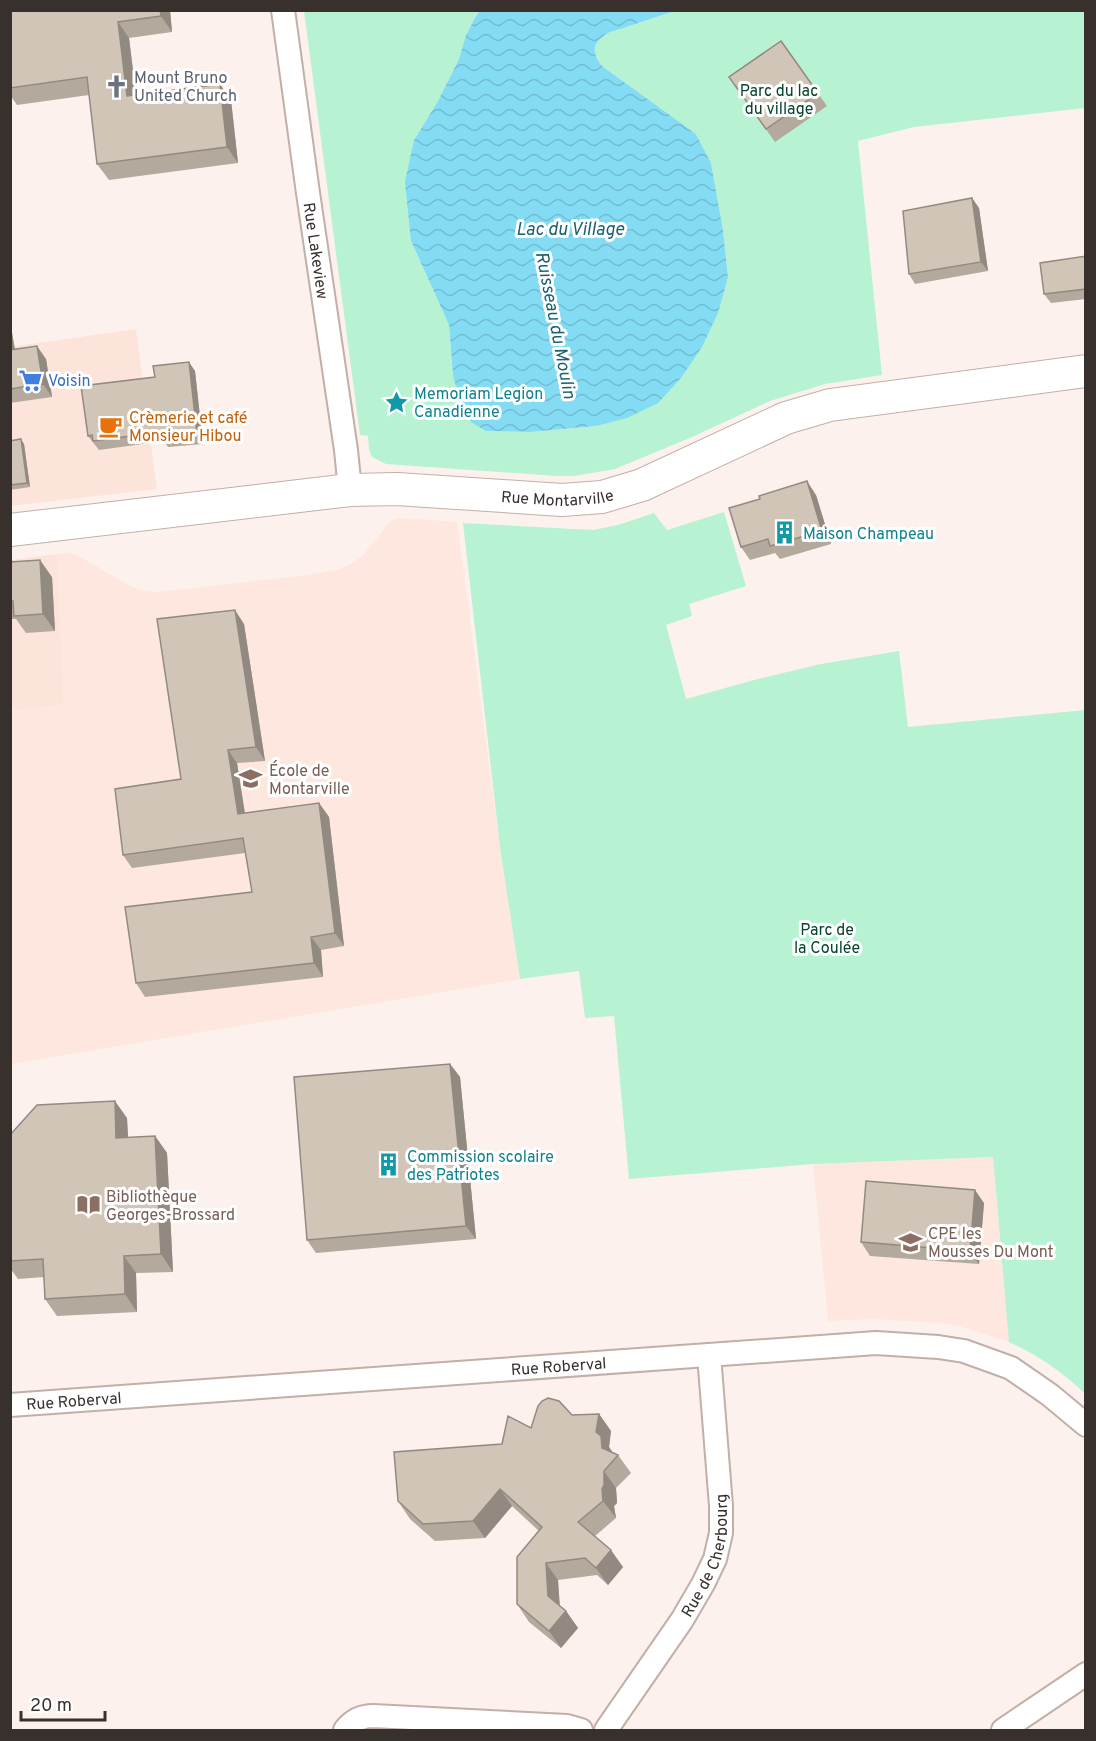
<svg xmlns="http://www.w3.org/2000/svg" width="1096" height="1741" font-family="Overpass,sans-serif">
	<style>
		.commercial { fill: #fce4da }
		.built { fill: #fde7df }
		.green { fill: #b7f2d3 }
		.water { fill: url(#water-waves) }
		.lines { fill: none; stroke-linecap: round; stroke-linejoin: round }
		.street-casing { stroke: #c2afa8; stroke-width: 26 }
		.secondary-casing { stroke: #c2afa8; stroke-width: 34 }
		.street { stroke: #fff; stroke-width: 22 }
		.secondary { stroke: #fff; stroke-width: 32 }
		.wall { fill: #b3a99d }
		.shaded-wall { fill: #928a80 }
		.building { fill: #d0c5b7; stroke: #928a80; stroke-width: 1.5 }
		.labels { text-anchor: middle; stroke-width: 6; stroke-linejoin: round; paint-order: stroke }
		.worship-label { font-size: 16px; fill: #5b616d; stroke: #fff; text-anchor: start }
		.park-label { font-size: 16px; fill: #06442c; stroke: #fff }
		.street-label { font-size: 16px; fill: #37302d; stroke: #fff }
		.shop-label { font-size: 16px; fill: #366cbe; stroke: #fff; text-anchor: start }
		.culture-label { font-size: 16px; fill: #0d838f; stroke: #fff; text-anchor: start }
		.food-label { font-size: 16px; fill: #c56008; stroke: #fff; text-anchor: start }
		.education-label { font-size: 16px; fill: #785e54; stroke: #fff; text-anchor: start }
		.water-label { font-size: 18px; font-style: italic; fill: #165f70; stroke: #fff }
	</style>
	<defs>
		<pattern id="water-waves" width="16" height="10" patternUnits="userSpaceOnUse" patternTransform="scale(1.5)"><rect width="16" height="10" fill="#83dcf3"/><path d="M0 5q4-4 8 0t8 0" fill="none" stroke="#72bdd1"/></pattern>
	</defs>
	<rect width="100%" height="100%" fill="#fdf1ed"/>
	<!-- commercial -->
	<path class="commercial" d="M136 329 157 489 11 506 10 347Z
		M57 554 64 705 11 711 10 560Z"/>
	<!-- built -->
	<path class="built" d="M401 518 457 522 500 847 520 979 11 1064V711L64 705 57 554 70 553 79 556 128 585 140 590 158 592 308 575 340 569 353 563 364 554 389 523 394 519Z
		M993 1157 1009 1342 962 1327 941 1323 873 1319 828 1321 813 1164Z"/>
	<!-- green -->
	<path class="green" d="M304 11H481L476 16 466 35 459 59 438 101 414 140 411 241 449 325 453 376 487 431 530 432 596 426 728 277 723 230 711 163 696 134 602 66C591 51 592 43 608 33L675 11H1085V108L914 127 858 141 882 375 825 384 770 401 692 437 615 469 575 476H556L386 464 372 457 369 450 368 436 360 435Z
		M724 512 746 586 689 604 692 616 666 625 686 699 754 680 821 664 899 651 908 727 1085 710V1394C1063 1372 1037 1355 1009 1342L993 1157 813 1164 629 1179 614 1016 585 1018 579 971 520 979 500 847 463 523 593 530 618 525 654 513 667 530Z"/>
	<!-- water -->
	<path class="water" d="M481 10 675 11 608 33C592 43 591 51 602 66L696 134 711 163 723 230 728 277 718 313 702 347 681 378 658 403 627 418 596 426 530 432 486 431 471 422 461 403 453 376 449 325 411 241 405 182 414 140 438 101 459 59 466 35 476 16Z"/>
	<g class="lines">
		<defs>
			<g id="street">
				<path id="s1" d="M283 10 308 193 346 450 350 490"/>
				<path id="s2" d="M10 1405 876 1343 938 1347 964 1351 1011 1368 1050 1395 1086 1425"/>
				<path d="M345 1730C352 1721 361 1716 373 1716L567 1726 581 1730"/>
				<path id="s3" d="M606 1730 682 1620 703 1584 715 1559 721 1533V1506L709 1355"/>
				<path d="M1003 1730 1086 1674"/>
			</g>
			<g id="secondary">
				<path id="s4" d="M10 530 350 490 397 489 562 500 602 497 642 485 786 418 830 405 1086 371"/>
			</g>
		</defs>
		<!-- street casing -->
		<use href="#street" class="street-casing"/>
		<!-- secondary casing -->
		<use href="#secondary" class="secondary-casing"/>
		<!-- street -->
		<use href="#street" class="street"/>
		<!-- secondary -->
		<use href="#secondary" class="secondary"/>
	</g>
	<!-- wall -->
	<path class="wall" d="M10 10H170L172 32 129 38 136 94 231 100 238 163 109 180 97 164 89 95 17 105 10 95Z
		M781 41 827 106 775 142 729 77Z
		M972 198 979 208 988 271 915 284 909 274Z
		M1086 256V299L1051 303 1044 294Z
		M10 321 15 349 46 359 52 397 10 403Z
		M195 371 203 444 168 447 164 441 99 450 88 436Z
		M10 441 24 444 30 487 10 490Z
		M816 495 831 544 780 559 775 553 750 560 741 547Z
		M10 558 13 561 52 577 55 631 26 633 16 619H10Z
		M244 624 265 761 237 763 245 813 319 803 329 817 344 946 321 950 323 977 145 997 136 983 252 892 245 853 132 868 123 855 181 779Z
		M450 1064 460 1077 476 1239 316 1253 307 1240Z
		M127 1118 128 1138 155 1136 167 1153 173 1272 136 1273 137 1312 57 1316 45 1299 44 1277 18 1279 10 1268V1135Z
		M984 1203 979 1264 870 1256 861 1242Z
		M599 1414 611 1431 609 1447 613 1453 618 1455 631 1473 616 1488 617 1503 614 1506 616 1518 595 1536 623 1567 608 1585 597 1575 558 1580 560 1606 566 1611 578 1628 561 1648 529 1622 517 1604 539 1531 512 1506 485 1538 435 1541 410 1519 398 1501 531 1428 572 1415Z"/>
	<!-- shaded-wall -->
	<path class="shaded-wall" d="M160 10H170L172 32 161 16Z
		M118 22 129 38 138 112 127 96Z
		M220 84 231 100 238 163 227 147Z
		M972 198 979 208 988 271 981 262Z
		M10 321 17 363 10 353Z
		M37 346 46 359 52 397 43 384Z
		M189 362 195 371 203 444 197 434Z
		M21 439 24 444 30 487 27 483Z
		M807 481 816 495 831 544 822 531Z
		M40 560 52 577 55 631 43 614Z
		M235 610 244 624 265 761 256 747Z
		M228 750 237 763 247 828 238 814Z
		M319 803 329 817 344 946 335 933Z
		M311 937 321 950 323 977 314 963Z
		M450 1064 460 1077 476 1239 466 1226Z
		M115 1101 127 1118 129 1156 116 1138Z
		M155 1136 167 1153 173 1272 161 1254Z
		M975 1190 984 1203 979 1264 970 1251Z
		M124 1256 136 1273 137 1312 125 1294Z
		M599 1414 611 1431 609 1447 613 1453 602 1448 596 1432Z
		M604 1471 616 1488 617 1503 614 1506 616 1518 603 1501 602 1489Z
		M500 1489 512 1506 485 1538 473 1521Z
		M611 1550 623 1567 608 1585 596 1568Z
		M546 1563 558 1580 560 1613 548 1596Z
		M566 1611 578 1628 561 1648 549 1631Z"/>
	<!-- building -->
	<path class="building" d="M10 10H160L161 16 118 22 127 96 220 84 227 147 97 164 87 77 10 88Z
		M781 41 818 93 766 129 729 77Z
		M972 198 981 262 909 274 903 211Z
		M1086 256V289L1044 294 1040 263Z
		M37 346 43 384 10 389V350Z
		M189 362 197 434 162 438 161 432 93 441 92 435 88 436 81 386 155 377 153 366Z
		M21 439 27 483 10 485V441Z
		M807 481 822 531 770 546 768 539 741 547 729 508 760 499 759 496Z
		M40 560 43 614 14 616 13 601H10V562Z
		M235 610 256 747 228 750 238 814 319 803 335 933 311 937 314 963 136 983 125 907 252 892 243 838 123 855 115 789 181 779 157 619Z
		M450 1064 466 1226 307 1240 294 1077Z
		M115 1101 116 1138 155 1136 161 1254 124 1256 125 1294 45 1299 43 1259 10 1261V1135L37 1105Z
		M866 1181 975 1190 970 1251 861 1242Z
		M548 1398 559 1401 572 1415 599 1414 596 1432 601 1436 602 1448 618 1455 604 1471V1485L602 1489 603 1501 578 1522 611 1550 596 1568 585 1558 546 1563 548 1596 566 1611 549 1631 517 1604V1557L542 1527 500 1489 473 1521 423 1524 398 1501 394 1452 502 1444 508 1416 531 1428 538 1406 542 1401Z"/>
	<!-- icons -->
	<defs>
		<symbol id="church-bare" viewBox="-9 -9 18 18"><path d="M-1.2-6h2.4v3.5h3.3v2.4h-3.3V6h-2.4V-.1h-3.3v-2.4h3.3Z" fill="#6b7280" stroke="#fff" stroke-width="2.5" paint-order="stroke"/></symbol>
		<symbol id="supermarket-bare" viewBox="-9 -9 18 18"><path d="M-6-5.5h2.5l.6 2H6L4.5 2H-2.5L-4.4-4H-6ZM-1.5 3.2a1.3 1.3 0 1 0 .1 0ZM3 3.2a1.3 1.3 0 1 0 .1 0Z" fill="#3f7fe0" stroke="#fff" stroke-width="2.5" paint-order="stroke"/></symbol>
		<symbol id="sight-bare" viewBox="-9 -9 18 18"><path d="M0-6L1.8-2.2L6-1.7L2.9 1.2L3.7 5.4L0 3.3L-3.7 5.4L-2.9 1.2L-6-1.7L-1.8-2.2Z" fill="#0f9aa8" stroke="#fff" stroke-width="2.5" paint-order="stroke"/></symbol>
		<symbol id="cafe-bare" viewBox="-9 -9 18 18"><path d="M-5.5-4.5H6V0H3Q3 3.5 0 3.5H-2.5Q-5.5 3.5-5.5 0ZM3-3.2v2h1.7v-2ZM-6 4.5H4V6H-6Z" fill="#e8710a" stroke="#fff" stroke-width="2.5" paint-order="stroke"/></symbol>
		<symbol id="building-bare" viewBox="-9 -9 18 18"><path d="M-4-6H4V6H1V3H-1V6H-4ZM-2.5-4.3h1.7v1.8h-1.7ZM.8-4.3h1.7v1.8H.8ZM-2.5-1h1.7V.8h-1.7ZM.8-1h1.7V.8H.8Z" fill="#0f9aa8" stroke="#fff" stroke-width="2.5" paint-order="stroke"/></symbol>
		<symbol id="school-bare" viewBox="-9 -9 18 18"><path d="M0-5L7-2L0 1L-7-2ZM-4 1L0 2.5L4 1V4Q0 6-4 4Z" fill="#8d6e63" stroke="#fff" stroke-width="2.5" paint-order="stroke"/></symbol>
		<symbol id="library-bare" viewBox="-9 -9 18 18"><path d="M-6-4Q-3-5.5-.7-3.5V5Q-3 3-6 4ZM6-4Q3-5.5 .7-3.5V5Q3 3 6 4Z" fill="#8d6e63" stroke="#fff" stroke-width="2.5" paint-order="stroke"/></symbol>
	</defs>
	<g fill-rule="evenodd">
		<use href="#church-bare" x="100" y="70" width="33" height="33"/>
		<use href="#supermarket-bare" x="14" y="364" width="33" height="33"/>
		<use href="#sight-bare" x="380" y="386" width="33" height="33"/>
		<use href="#cafe-bare" x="94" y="410" width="33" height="33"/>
		<use href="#building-bare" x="768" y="516" width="33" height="33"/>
		<use href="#school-bare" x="234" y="762" width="33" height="33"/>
		<use href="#building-bare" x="372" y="1148" width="33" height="33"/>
		<use href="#library-bare" x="72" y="1188" width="33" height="33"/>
		<use href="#school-bare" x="894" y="1226" width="33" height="33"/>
	</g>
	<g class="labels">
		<!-- worship labels -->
		<g class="worship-label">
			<text x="134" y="83">Mount Bruno<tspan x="134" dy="18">United Church</tspan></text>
		</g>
		<!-- park labels -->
		<g class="park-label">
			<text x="779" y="96">Parc du lac<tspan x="779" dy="18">du village</tspan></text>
			<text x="827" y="935">Parc de<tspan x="827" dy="18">la Coulée</tspan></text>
		</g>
		<!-- street labels -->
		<g class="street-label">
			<text dy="6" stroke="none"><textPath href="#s1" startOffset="243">Rue Lakeview</textPath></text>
			<text dy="6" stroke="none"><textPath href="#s4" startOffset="550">Rue Montarville</textPath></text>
			<text dy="6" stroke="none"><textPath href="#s2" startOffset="550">Rue Roberval</textPath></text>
			<text dy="6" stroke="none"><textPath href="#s2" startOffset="64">Rue Roberval</textPath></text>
			<text dy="6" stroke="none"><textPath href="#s3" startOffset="204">Rue de Cherbourg</textPath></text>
		</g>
		<!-- shop labels -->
		<g class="shop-label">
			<text x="48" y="386">Voisin</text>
		</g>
		<!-- culture labels -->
		<g class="culture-label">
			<text x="414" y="399">Memoriam Legion<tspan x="414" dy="18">Canadienne</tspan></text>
			<text x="803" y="539">Maison Champeau</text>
			<text x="407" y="1162">Commission scolaire<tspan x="407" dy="18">des Patriotes</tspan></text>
		</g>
		<!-- food labels -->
		<g class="food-label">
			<text x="129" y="423">Crèmerie et café<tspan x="129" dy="18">Monsieur Hibou</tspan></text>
		</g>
		<!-- education labels -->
		<g class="education-label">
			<text x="269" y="776">École de<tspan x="269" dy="18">Montarville</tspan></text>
			<text x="106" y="1202">Bibliothèque<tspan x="106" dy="18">Georges-Brossard</tspan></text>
			<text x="928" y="1239">CPE les<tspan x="928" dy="18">Mousses Du Mont</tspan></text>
		</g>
		<!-- water labels -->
		<g class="water-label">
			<text x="570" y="235">Lac du Village</text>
			<text transform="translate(556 325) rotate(79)" y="6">Ruisseau du Moulin</text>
		</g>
	</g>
	<!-- border -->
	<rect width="1096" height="1741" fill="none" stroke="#37302d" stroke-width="24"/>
	<!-- scale -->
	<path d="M21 1711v9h84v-9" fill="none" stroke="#37302d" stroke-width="3"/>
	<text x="30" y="1711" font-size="18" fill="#37302d" stroke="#ffffff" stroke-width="4.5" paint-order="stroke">20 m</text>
</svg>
